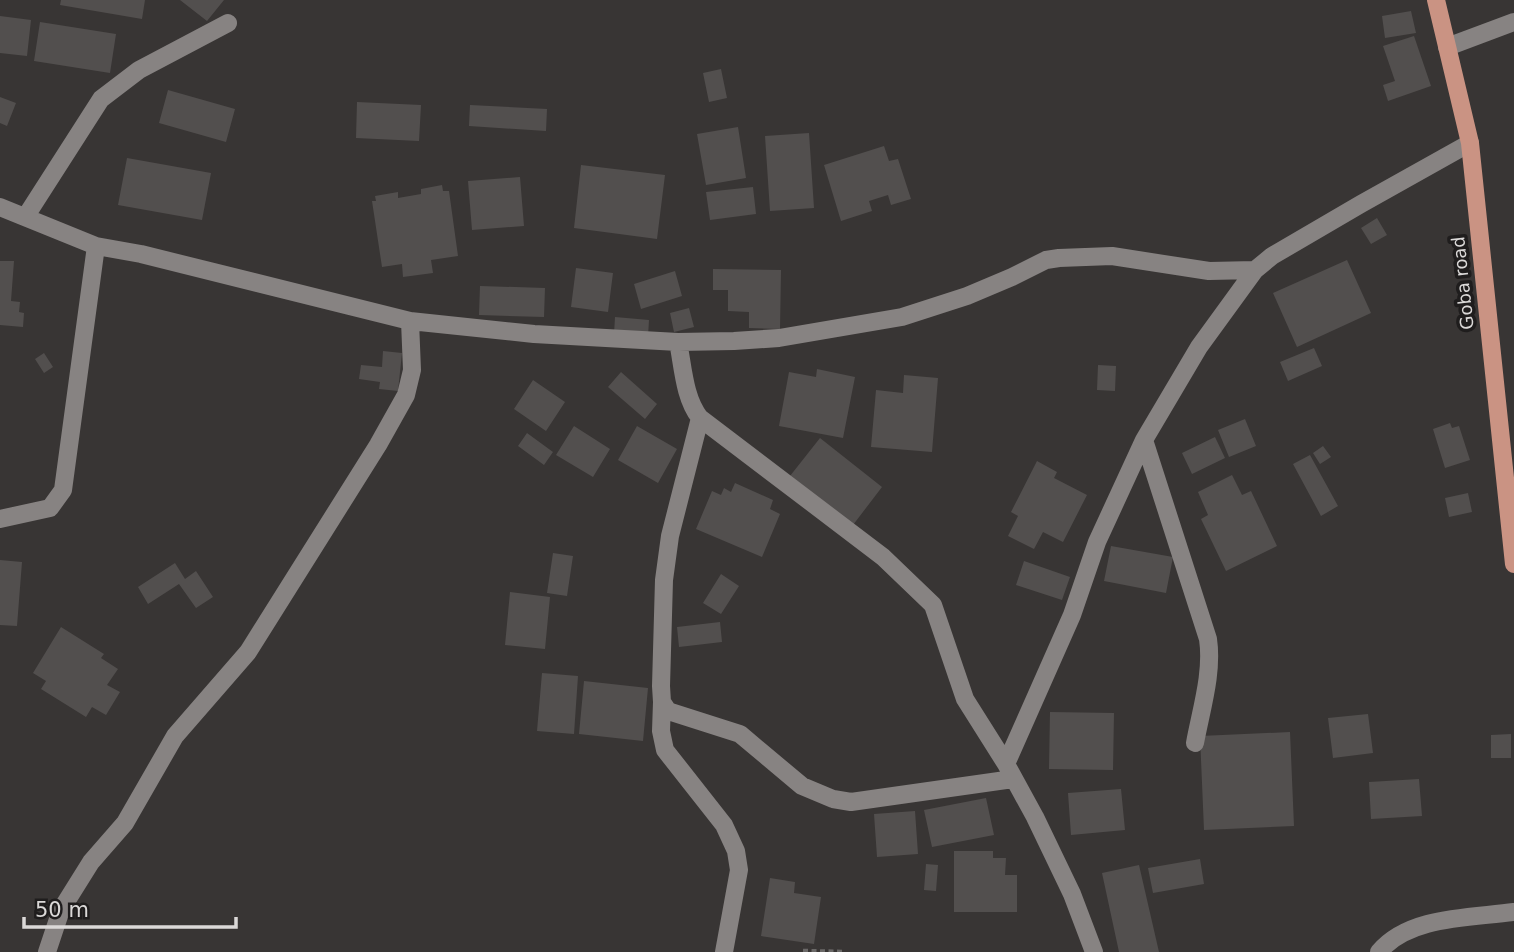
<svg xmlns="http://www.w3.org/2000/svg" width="1514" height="952" font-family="'DejaVu Sans',sans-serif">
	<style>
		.building { fill: #524f4e }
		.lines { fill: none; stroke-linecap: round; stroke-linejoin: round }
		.path { stroke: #6b6968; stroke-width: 4.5; stroke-dasharray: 5 3.5; stroke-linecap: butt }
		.minor { stroke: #878382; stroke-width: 18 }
		.major { stroke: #ca9383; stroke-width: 18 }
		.labels { text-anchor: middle; stroke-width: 7; stroke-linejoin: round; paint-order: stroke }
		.street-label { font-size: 18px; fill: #dbd9d8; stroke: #1f1d1d }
	</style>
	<rect width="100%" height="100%" fill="#383534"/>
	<!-- building -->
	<path class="building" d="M61 0H145L142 19 60 5Z
		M180 0H224L207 21Z
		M1411 11 1416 33 1385 38 1382 16Z
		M0 16 31 20 27 56 0 53Z
		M40 22 116 34 110 73 34 61Z
		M1414 36 1431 86 1388 101 1383 85 1395 81 1383 46Z
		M721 69 727 98 709 102 703 73Z
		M168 90 235 109 226 142 159 123Z
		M0 97 16 103 7 126 0 123Z
		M357 102 421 105 419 141 356 138Z
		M470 105 547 109 546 131 469 126Z
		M738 127 746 178 706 185 697 134Z
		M809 133 814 208 770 211 765 136Z
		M884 146 889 161 898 159 911 199 891 205 888 195 869 201 872 211 841 221 824 165Z
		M127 158 211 173 202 220 118 205Z
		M581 165 665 175 657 239 574 228Z
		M520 177 524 226 472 230 468 181Z
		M442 185 443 191H449L458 256 431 260 433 273 403 277 402 264 382 267 372 201H376L375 196 398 192V198L421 194V189Z
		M753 187 756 214 710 220 706 192Z
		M1377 218 1387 235 1371 244 1361 228Z
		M1347 260 1371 313 1297 347 1273 293Z
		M0 261H14L11 301 20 302 19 312 24 313 23 327 0 325Z
		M576 268 613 273 608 312 571 307Z
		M713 269 781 270 780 329 749 328V312L728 311V290H713Z
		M675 271 682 296 641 309 634 284Z
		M480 286 545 288 544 317 479 315Z
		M689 308 694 327 674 332 670 313Z
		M615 317 649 320 648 337 614 334Z
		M1314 348 1322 366 1288 381 1280 362Z
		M383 351 402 353 398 391 379 389 380 382 359 379 361 365 382 367Z
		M44 353 53 367 44 373 35 359Z
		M1098 365 1116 366 1115 391 1097 390Z
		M817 369 855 377 843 438 779 426 789 372 816 377Z
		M621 372 657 404 645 419 608 387Z
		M904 375 938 378 932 452 871 447 876 390 903 393Z
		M533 380 565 402 546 431 514 409Z
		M1245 419 1256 446 1229 457 1218 430Z
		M1450 423 1452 428 1459 426 1470 460 1445 468 1433 429Z
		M574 426 610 449 593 477 556 455Z
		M637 426 677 449 658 483 618 460Z
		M527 433 553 452 544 465 518 446Z
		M1215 437 1225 458 1192 474 1182 453Z
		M820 438 882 487 853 525 790 476Z
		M1323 446 1331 457 1320 464 1313 453Z
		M1310 455 1338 506 1321 516 1293 464Z
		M1037 461 1057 472 1054 478 1087 495 1063 542 1043 532 1034 549 1008 536 1018 516 1011 512Z
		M1232 475 1242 495 1251 491 1277 546 1226 571 1201 519 1208 515 1198 492Z
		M735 483 773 500 770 509 780 514 762 557 696 529 712 491 721 495 724 488 731 492Z
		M1468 493 1472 512 1449 517 1445 498Z
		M1111 546 1173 557 1166 593 1104 581Z
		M553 553 573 556 567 596 547 593Z
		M0 560 22 562 17 626 0 625Z
		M1024 561 1070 577 1062 600 1016 585Z
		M175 563 185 579 196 571 213 597 196 608 179 584 148 604 138 587Z
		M721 574 739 586 721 614 703 603Z
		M510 592 550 597 545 649 505 645Z
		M720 622 722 642 679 647 677 627Z
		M61 627 104 654 101 658 118 669 107 685 120 692 106 715 92 707 86 717 41 689 46 681 33 673Z
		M542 673 578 676 574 734 537 731Z
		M584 681 648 688 643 741 579 734Z
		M1050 712 1114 713 1113 770 1049 769Z
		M1368 714 1373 753 1333 758 1328 718Z
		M1290 732 1294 826 1204 830 1200 736Z
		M1511 734V758H1491V735Z
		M1419 779 1422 816 1371 819 1369 782Z
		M1121 789 1125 830 1071 835 1068 793Z
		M986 798 994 835 932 847 924 810Z
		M915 811 918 854 877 857 874 814Z
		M954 851H993V858H1006L1005 875H1017V912H954Z
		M1200 859 1204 884 1153 893 1148 868Z
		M926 864 938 865 936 891 924 890Z
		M1139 865 1159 952H1119L1102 873Z
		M770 878 795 882 794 893 821 897 814 944 761 936Z"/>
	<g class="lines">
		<!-- path -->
		<path class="path" d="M803 951 845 952"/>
		<!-- minor -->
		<path class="minor" d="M1447 47 1514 22
			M0 207 96 246 141 254 410 321 534 334 678 342 734 341 779 338 902 317 967 296 1012 277 1046 260 1059 258 1112 256 1209 271 1255 270
			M26 216 101 99 139 70 228 23
			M678 342C683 366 684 398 700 418L883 557 933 605 965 699 1006 764 1035 817 1072 894 1094 952
			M700 418 670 536 664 580 661 686 662 702 668 711 740 734 802 786 833 799 851 802 1013 779
			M1144 440 1208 639C1213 673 1201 710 1195 743
			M0 519 50 508 63 490 96 246
			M662 702 661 731 665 750 724 825 736 851 739 870 724 952
			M1006 764 1072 615 1097 542 1144 440 1199 347 1255 270 1272 256 1361 204 1470 143
			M47 952 61 910 91 862 125 823 175 736 248 652 378 445 406 395 412 370 410 321
			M1379 952C1409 916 1470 918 1514 912"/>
		<!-- major -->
		<path class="major" d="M1436 0 1470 143 1514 564"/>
	</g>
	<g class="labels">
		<!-- street labels -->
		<g class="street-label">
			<text transform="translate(1463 283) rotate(-96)" y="6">Goba road</text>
		</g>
	</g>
	<!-- scale -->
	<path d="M24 917v10h212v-10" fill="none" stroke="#dbd9d8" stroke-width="3.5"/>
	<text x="35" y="917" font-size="21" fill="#dbd9d8" stroke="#1f1d1d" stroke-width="5" paint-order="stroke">50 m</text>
</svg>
